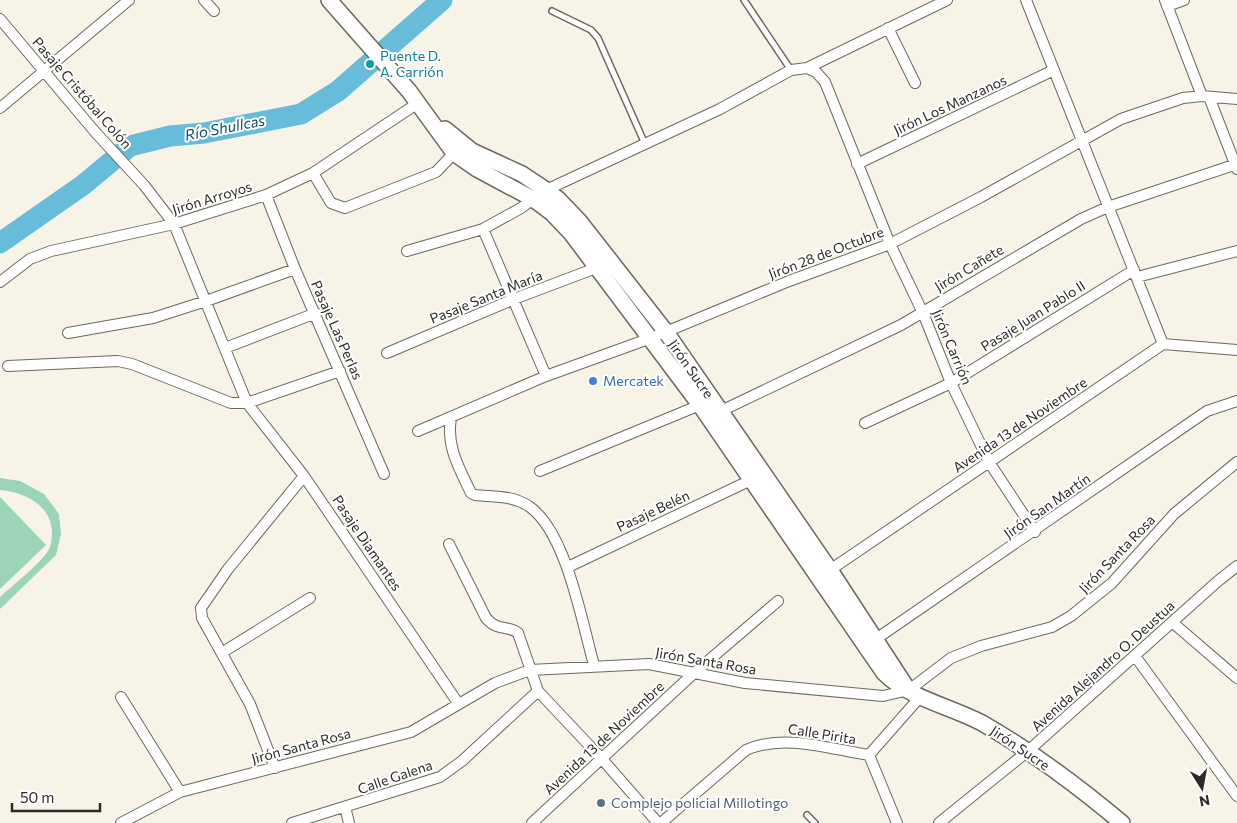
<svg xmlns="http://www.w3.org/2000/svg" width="1237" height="823" font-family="Commissioner,sans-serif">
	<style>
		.green { fill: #9bd4b9 }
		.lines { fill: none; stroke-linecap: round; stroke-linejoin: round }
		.river { stroke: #66bcd9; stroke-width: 21 }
		.lane-casing { stroke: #6c685e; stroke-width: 8 }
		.street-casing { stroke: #6c685e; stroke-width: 12 }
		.secondary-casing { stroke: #6c685e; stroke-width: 18 }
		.lane { stroke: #fff; stroke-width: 5 }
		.street { stroke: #fff; stroke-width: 10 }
		.secondary { stroke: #fff; stroke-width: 15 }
		.culture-dot { fill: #0f9aa8; stroke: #fff; stroke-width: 2 }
		.shop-dot { fill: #3f7fe0; stroke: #fff; stroke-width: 2 }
		.service-dot { fill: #5c6f8a; stroke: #fff; stroke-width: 2 }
		.labels { text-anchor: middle; stroke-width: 4; stroke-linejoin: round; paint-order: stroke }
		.culture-label { font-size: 14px; fill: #0d838f; stroke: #fff; text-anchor: start }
		.street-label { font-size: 14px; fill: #2c2a26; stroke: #fff }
		.shop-label { font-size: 14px; fill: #366cbe; stroke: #fff; text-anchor: start }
		.service-label { font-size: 14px; fill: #4e5e75; stroke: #fff; text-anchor: start }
		.water-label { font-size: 15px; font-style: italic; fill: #035266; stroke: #fff }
	</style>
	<rect width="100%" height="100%" fill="#f8f3e7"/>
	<!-- green -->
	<path class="green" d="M0 478 20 481 44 494 59 514 61 534 56 555 0 609V597C13 585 39 565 48 551 51 547 52 538 52 532 51 505 25 492 0 490Z
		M0 497 46 545 0 589Z"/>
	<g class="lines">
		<!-- river -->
		<path class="river" d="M0 243 83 185 130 146 170 136 204 133 301 114 338 91 442 0"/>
		<defs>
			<path id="lane" d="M744 0 791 70
				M552 11 591 30 598 38 645 144
				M807 815 815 823"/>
			<path id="street" d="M204 0 214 11
				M1026 0 1163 344
				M1165 0 1202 96
				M1167 6 1184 0
				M0 19 96 133 144 185 174 224 247 403 304 476 458 703
				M888 28 915 83
				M807 68 947 0
				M1209 97 1237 169
				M0 108 129 0
				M857 164 1054 70
				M313 173 331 203 345 208 436 172 458 149
				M266 195 295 269 384 474
				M483 229 546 376
				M407 251 483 229 521 208 546 190 720 109 791 70 807 68 816 72 825 82 890 244 923 313 951 383 989 462 1035 532
				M1137 277 1237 251
				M0 282 30 259 51 251 174 224 266 195 313 173 418 103
				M68 333 153 318 206 301 295 269
				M225 348 316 313
				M387 353 514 299 596 268
				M8 366 118 361 132 364 231 403H247L340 371
				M721 411 901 325 1081 219 1108 207 1237 164
				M451 418C446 446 459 468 471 493L475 495C495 497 513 495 530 507 567 534 582 623 594 665
				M865 423 951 383 1134 270
				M418 431 546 376 651 338 789 281 890 244 981 197 1121 119 1183 98 1202 96 1237 99
				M540 471 700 405
				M449 544 486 618C498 632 508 625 518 633L538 691 602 759 658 823
				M568 567 751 480
				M830 570 1163 344 1237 350
				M1172 622 1237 678
				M876 639 1207 411 1237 401
				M223 652 310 598
				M1135 656 1237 796
				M121 697 180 792
				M869 755 897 823
				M275 768 250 704 202 618 201 608 228 569 304 476
				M345 807 349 823
				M121 823 180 792 411 732 495 683 530 670 649 664 745 683 883 696 909 690 951 658 981 646 1052 627 1071 616 1112 583 1174 514 1237 462
				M292 823 440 777 462 761 538 691
				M532 823 694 673 778 601
				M661 823 746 750C784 733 830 749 869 755L920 697
				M939 823 1028 751 1218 581 1237 566"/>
			<path id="secondary" d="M329 0 409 91 454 153 477 169 533 199 552 213 571 233 700 405 884 673C910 699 950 706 982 723 1031 751 1078 786 1122 823
				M445 129 472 151 522 174 546 190 558 199 580 222 666 332 830 570 905 685"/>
		</defs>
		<!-- lane casing -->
		<use href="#lane" class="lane-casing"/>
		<!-- street casing -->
		<use href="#street" class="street-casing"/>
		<!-- secondary casing -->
		<use href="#secondary" class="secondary-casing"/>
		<!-- lane -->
		<use href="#lane" class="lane"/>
		<!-- street -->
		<use href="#street" class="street"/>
		<!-- secondary -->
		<use href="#secondary" class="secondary"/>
	</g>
	<!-- markers -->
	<circle class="culture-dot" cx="370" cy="64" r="5"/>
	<circle class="shop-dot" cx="593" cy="381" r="5"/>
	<circle class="service-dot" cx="601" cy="803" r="5"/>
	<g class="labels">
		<!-- culture labels -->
		<g class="culture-label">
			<text x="380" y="61">Puente D.<tspan x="380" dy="16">A. Carrión</tspan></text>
		</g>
		<!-- street labels -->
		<g class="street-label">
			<text transform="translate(82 93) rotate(49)" y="5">Pasaje Cristóbal Colón</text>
			<text transform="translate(950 105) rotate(-25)" y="5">Jirón Los Manzanos</text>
			<text transform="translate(212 198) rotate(-17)" y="5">Jirón Arroyos</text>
			<text transform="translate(826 253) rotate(-21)" y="5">Jirón 28 de Octubre</text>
			<text transform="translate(969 268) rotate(-31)" y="5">Jirón Cañete</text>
			<text transform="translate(486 297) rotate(-22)" y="5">Pasaje Santa María</text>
			<text transform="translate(1033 316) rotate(-32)" y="5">Pasaje Juan Pablo II</text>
			<text transform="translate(337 330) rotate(66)" y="5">Pasaje Las Perlas</text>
			<text transform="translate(952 347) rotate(67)" y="5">Jirón Carrión</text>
			<text transform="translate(691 369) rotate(55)" y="5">Jirón Sucre</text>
			<text transform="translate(1020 425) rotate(-34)" y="5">Avenida 13 de Noviembre</text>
			<text transform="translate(1047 506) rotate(-35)" y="5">Jirón San Martín</text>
			<text transform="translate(653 511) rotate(-25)" y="5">Pasaje Belén</text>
			<text transform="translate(367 543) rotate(56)" y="5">Pasaje Diamantes</text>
			<text transform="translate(1117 554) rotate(-46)" y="5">Jirón Santa Rosa</text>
			<text transform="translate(706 661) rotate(10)" y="5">Jirón Santa Rosa</text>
			<text transform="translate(1103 666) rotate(-42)" y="5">Avenida Alejandro O. Deustua</text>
			<text transform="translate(822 734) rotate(9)" y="5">Calle Pirita</text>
			<text transform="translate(604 738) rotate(-43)" y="5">Avenida 13 de Noviembre</text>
			<text transform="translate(301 746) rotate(-15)" y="5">Jirón Santa Rosa</text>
			<text transform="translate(1020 748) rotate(34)" y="5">Jirón Sucre</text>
			<text transform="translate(395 777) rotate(-19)" y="5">Calle Galena</text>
		</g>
		<!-- shop labels -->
		<g class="shop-label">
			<text x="603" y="386">Mercatek</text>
		</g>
		<!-- service labels -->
		<g class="service-label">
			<text x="611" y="808">Complejo policial Millotingo</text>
		</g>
		<!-- water labels -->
		<g class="water-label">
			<text transform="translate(225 128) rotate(-11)" y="5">Río Shullcas</text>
		</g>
	</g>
	<!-- north arrow -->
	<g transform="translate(1202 788) rotate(169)" stroke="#ffffff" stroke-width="4" paint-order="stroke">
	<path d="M0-4L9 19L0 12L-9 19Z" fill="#2c2a26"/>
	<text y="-8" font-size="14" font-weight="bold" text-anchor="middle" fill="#2c2a26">N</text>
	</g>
	<!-- scale -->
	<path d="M12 803v8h88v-8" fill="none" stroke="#2c2a26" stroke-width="2.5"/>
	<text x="20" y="803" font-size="15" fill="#2c2a26" stroke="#ffffff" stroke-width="4" paint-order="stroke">50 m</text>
</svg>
